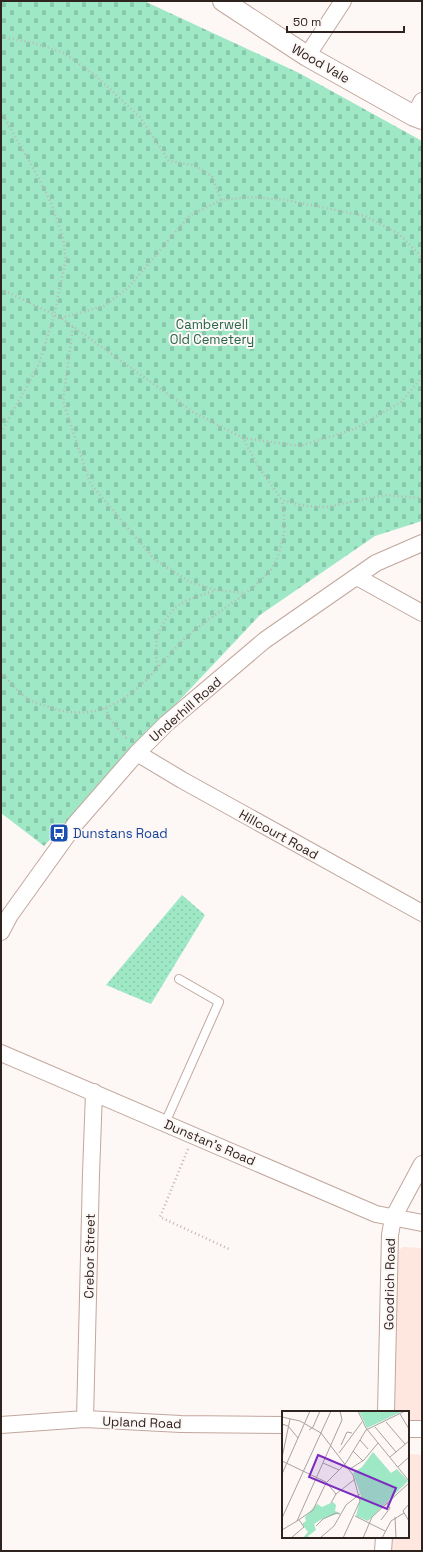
<svg xmlns="http://www.w3.org/2000/svg" width="423" height="1552" font-family="'Space Grotesk',sans-serif">
	<style>
		.built { fill: #fee7df }
		.cemetery { fill: url(#cemetery-stones) }
		.garden { fill: url(#garden-dots) }
		.lines { fill: none; stroke-linecap: round; stroke-linejoin: round }
		.service-casing { stroke: #c2a79d; stroke-width: 10 }
		.minor-casing { stroke: #c2a79d; stroke-width: 18 }
		.tertiary-casing { stroke: #c2a79d; stroke-width: 22 }
		.path { stroke: #beb6b4; stroke-width: 2.5; stroke-dasharray: 1 3; stroke-linecap: butt }
		.service { stroke: #fff; stroke-width: 8 }
		.minor { stroke: #fff; stroke-width: 16 }
		.tertiary { stroke: #fff; stroke-width: 20 }
		.labels { text-anchor: middle; stroke-width: 4; stroke-linejoin: round; paint-order: stroke }
		.street-label { font-size: 13px; fill: #2e231f; stroke: #fdf7f5 }
		.park-label { font-size: 13px; fill: #24654c; stroke: #fdf7f5 }
		.transit-label { font-size: 13px; fill: #164399; stroke: #fdf7f5; text-anchor: start }
		.inset-road { fill: none; stroke: #aaa29f; stroke-width: 1 }
		.view { fill: #7b2cbf; fill-opacity: 0.15; stroke: #7b2cbf; stroke-width: 2 }
		.inset-edge { fill: none; stroke: #2e231f; stroke-width: 2 }
	</style>
	<defs>
		<pattern id="cemetery-stones" width="16" height="16" patternUnits="userSpaceOnUse"><rect width="16" height="16" fill="#9ee8c6"/><path d="M2 7V4a2 2 0 0 1 4 0v3zM10 15v-3a2 2 0 0 1 4 0v3z" fill="#88c7aa"/></pattern>
		<pattern id="garden-dots" width="8" height="8" patternUnits="userSpaceOnUse"><rect width="8" height="8" fill="#9ee8c6"/><path d="M2 2h.1M6 6h.1" fill="none" stroke="#88c7aa" stroke-width="1.8" stroke-linecap="round"/></pattern>
	</defs>
	<rect width="100%" height="100%" fill="#fdf7f5"/>
	<!-- built -->
	<path class="built" d="M403 1247 422 1248V1427L408 1426V1412H393L397 1252Z
		M408 1454 422 1455V1551H390V1537H408Z"/>
	<!-- cemetery -->
	<path class="cemetery" d="M1 1H144L299 73 422 141V521L375 536 260 615 175 705 44 846 1 813Z"/>
	<!-- garden -->
	<path class="garden" d="M182 895 205 915 151 1004 106 985Z"/>
	<g class="lines">
		<defs>
			<path id="service" d="M165 1123 219 1002 179 979"/>
			<path id="minor" d="M307 56 343 1
				M414 116 422 101
				M357 577 422 613
				M137 753 182 780 422 913
				M1 932 10 915 76 823 137 753 167 723 265 640 376 563 422 543
				M1 1053 376 1214 422 1223
				M386 1412 390 1235 393 1218 422 1164
				M85 1419 91 1174 94 1092
				M1 1425 85 1419 181 1424 283 1425
				M408 1429H422
				M383 1551 384 1537"/>
			<path id="tertiary" d="M223 1 307 56 414 116 422 119"/>
		</defs>
		<!-- service casing -->
		<use href="#service" class="service-casing"/>
		<!-- minor casing -->
		<use href="#minor" class="minor-casing"/>
		<!-- tertiary casing -->
		<use href="#tertiary" class="tertiary-casing"/>
		<!-- path -->
		<path class="path" d="M1 37 34 43 64 53 96 76 140 117 169 161 193 165 212 176 221 200 251 197 286 200 365 216 399 234 422 257
			M1 112 37 175 52 205 63 238 66 259 54 315 39 364 1 433
			M1 289 61 318 193 412 243 438 258 466 282 500 306 506 326 507 385 495 422 498
			M61 318 104 306 128 288 189 216 221 200
			M73 327 63 401 90 483 154 559 190 582 216 590 245 593
			M243 438 300 446 355 429 401 402 422 377
			M158 666C151 643 162 614 184 602 194 597 206 594 216 590
			M1 671C8 680 15 689 24 696 30 701 38 704 46 706 83 720 112 711 141 685 158 670 171 650 189 635 214 613 245 598 268 573 276 565 281 548 283 537 286 526 283 512 282 501
			M106 708 109 718 128 740
			M188 1149 160 1217 229 1249"/>
		<!-- service -->
		<use href="#service" class="service"/>
		<!-- minor -->
		<use href="#minor" class="minor"/>
		<!-- tertiary -->
		<use href="#tertiary" class="tertiary"/>
	</g>
	<!-- icons -->
	<defs>
		<symbol id="bus-square" viewBox="-11 -11 22 22"><rect x="-9" y="-9" width="18" height="18" rx="4" fill="#1a4fb4" stroke="#fdf7f5"/><path d="M-5-6H5V4H4V6H2V4H-2V6H-4V4H-5ZM-3.5-4V0h7V-4ZM-3.5 1.2v1.5H-2V1.2ZM2 1.2v1.5H3.5V1.2Z" fill="#fff"/></symbol>
	</defs>
	<g fill-rule="evenodd">
		<use href="#bus-square" x="48" y="822" width="22" height="22"/>
	</g>
	<g class="labels">
		<!-- street labels -->
		<g class="street-label">
			<text transform="translate(321 63) rotate(30)" y="5">Wood Vale</text>
			<text transform="translate(185 709) rotate(-41)" y="5">Underhill Road</text>
			<text transform="translate(279 834) rotate(29)" y="5">Hillcourt Road</text>
			<text transform="translate(210 1142) rotate(23)" y="5">Dunstan's Road</text>
			<text transform="translate(89 1256) rotate(-89)" y="5">Crebor Street</text>
			<text transform="translate(389 1284) rotate(-89)" y="5">Goodrich Road</text>
			<text transform="translate(142 1422) rotate(2)" y="5">Upland Road</text>
		</g>
		<!-- park labels -->
		<g class="park-label">
			<text x="212" y="329">Camberwell<tspan x="212" dy="15">Old Cemetery</tspan></text>
		</g>
		<!-- transit labels -->
		<g class="transit-label">
			<text x="73" y="838">Dunstans Road</text>
		</g>
	</g>
	<!-- overview -->
	<g transform="translate(282 1411)">
		<rect width="127" height="127" fill="#fdf7f5"/>
		<path d="M91 41 109 62 115 58 126 70 86 110 74 105 79 85 71 62 80 56Z" fill="#9ee8c6"/>
		<path d="M77 0H121L85 17ZM51 91 54 94 53 100 58 102 40 108 32 113 34 119 26 125 27 127H21L26 121 20 113 24 110 23 106 35 93 40 96Z" fill="#9ee8c6"/>
		<path class="inset-road" d="M76 0 84 17 127 70M118 3 127 18M0 6 18 10 39 22 71 64 78 90 61 127M104 11 123 33M0 13 6 15 16 27M93 16 114 41M27 19 31 16 38 0M78 29 86 38M59 34 65 21 70 22M71 40 81 50M57 42 80 11M108 46 127 30M0 47 8 8M0 50 44 71 54 83M41 52 57 59M116 56 127 46M68 58 82 49 96 32M0 63 28 0M49 92 54 83 73 68M127 93 121 100 127 110M73 105 103 120M113 106 114 127M0 107 49 0M99 109 108 97 105 92M15 110 31 99 44 72 64 52 84 19 123 0M34 115 41 108 54 102 58 103M0 119 15 110 60 9 58 0M9 127 22 116 17 109M38 127 52 115 64 94 78 83M81 127 90 106 127 72M100 127 109 110 122 102"/>
		<path class="view" d="M36 44 114 77 105 98 27 66Z"/>
		<rect width="127" height="127" class="inset-edge"/>
	</g>
	<!-- border -->
	<rect width="423" height="1552" fill="none" stroke="#2e231f" stroke-width="4"/>
	<!-- scale -->
	<path d="M287 26v6h117v-6" fill="none" stroke="#2e231f" stroke-width="2"/>
	<text x="293" y="26" font-size="12" fill="#2e231f" stroke="#fdf7f5" stroke-width="3" paint-order="stroke">50 m</text>
</svg>
